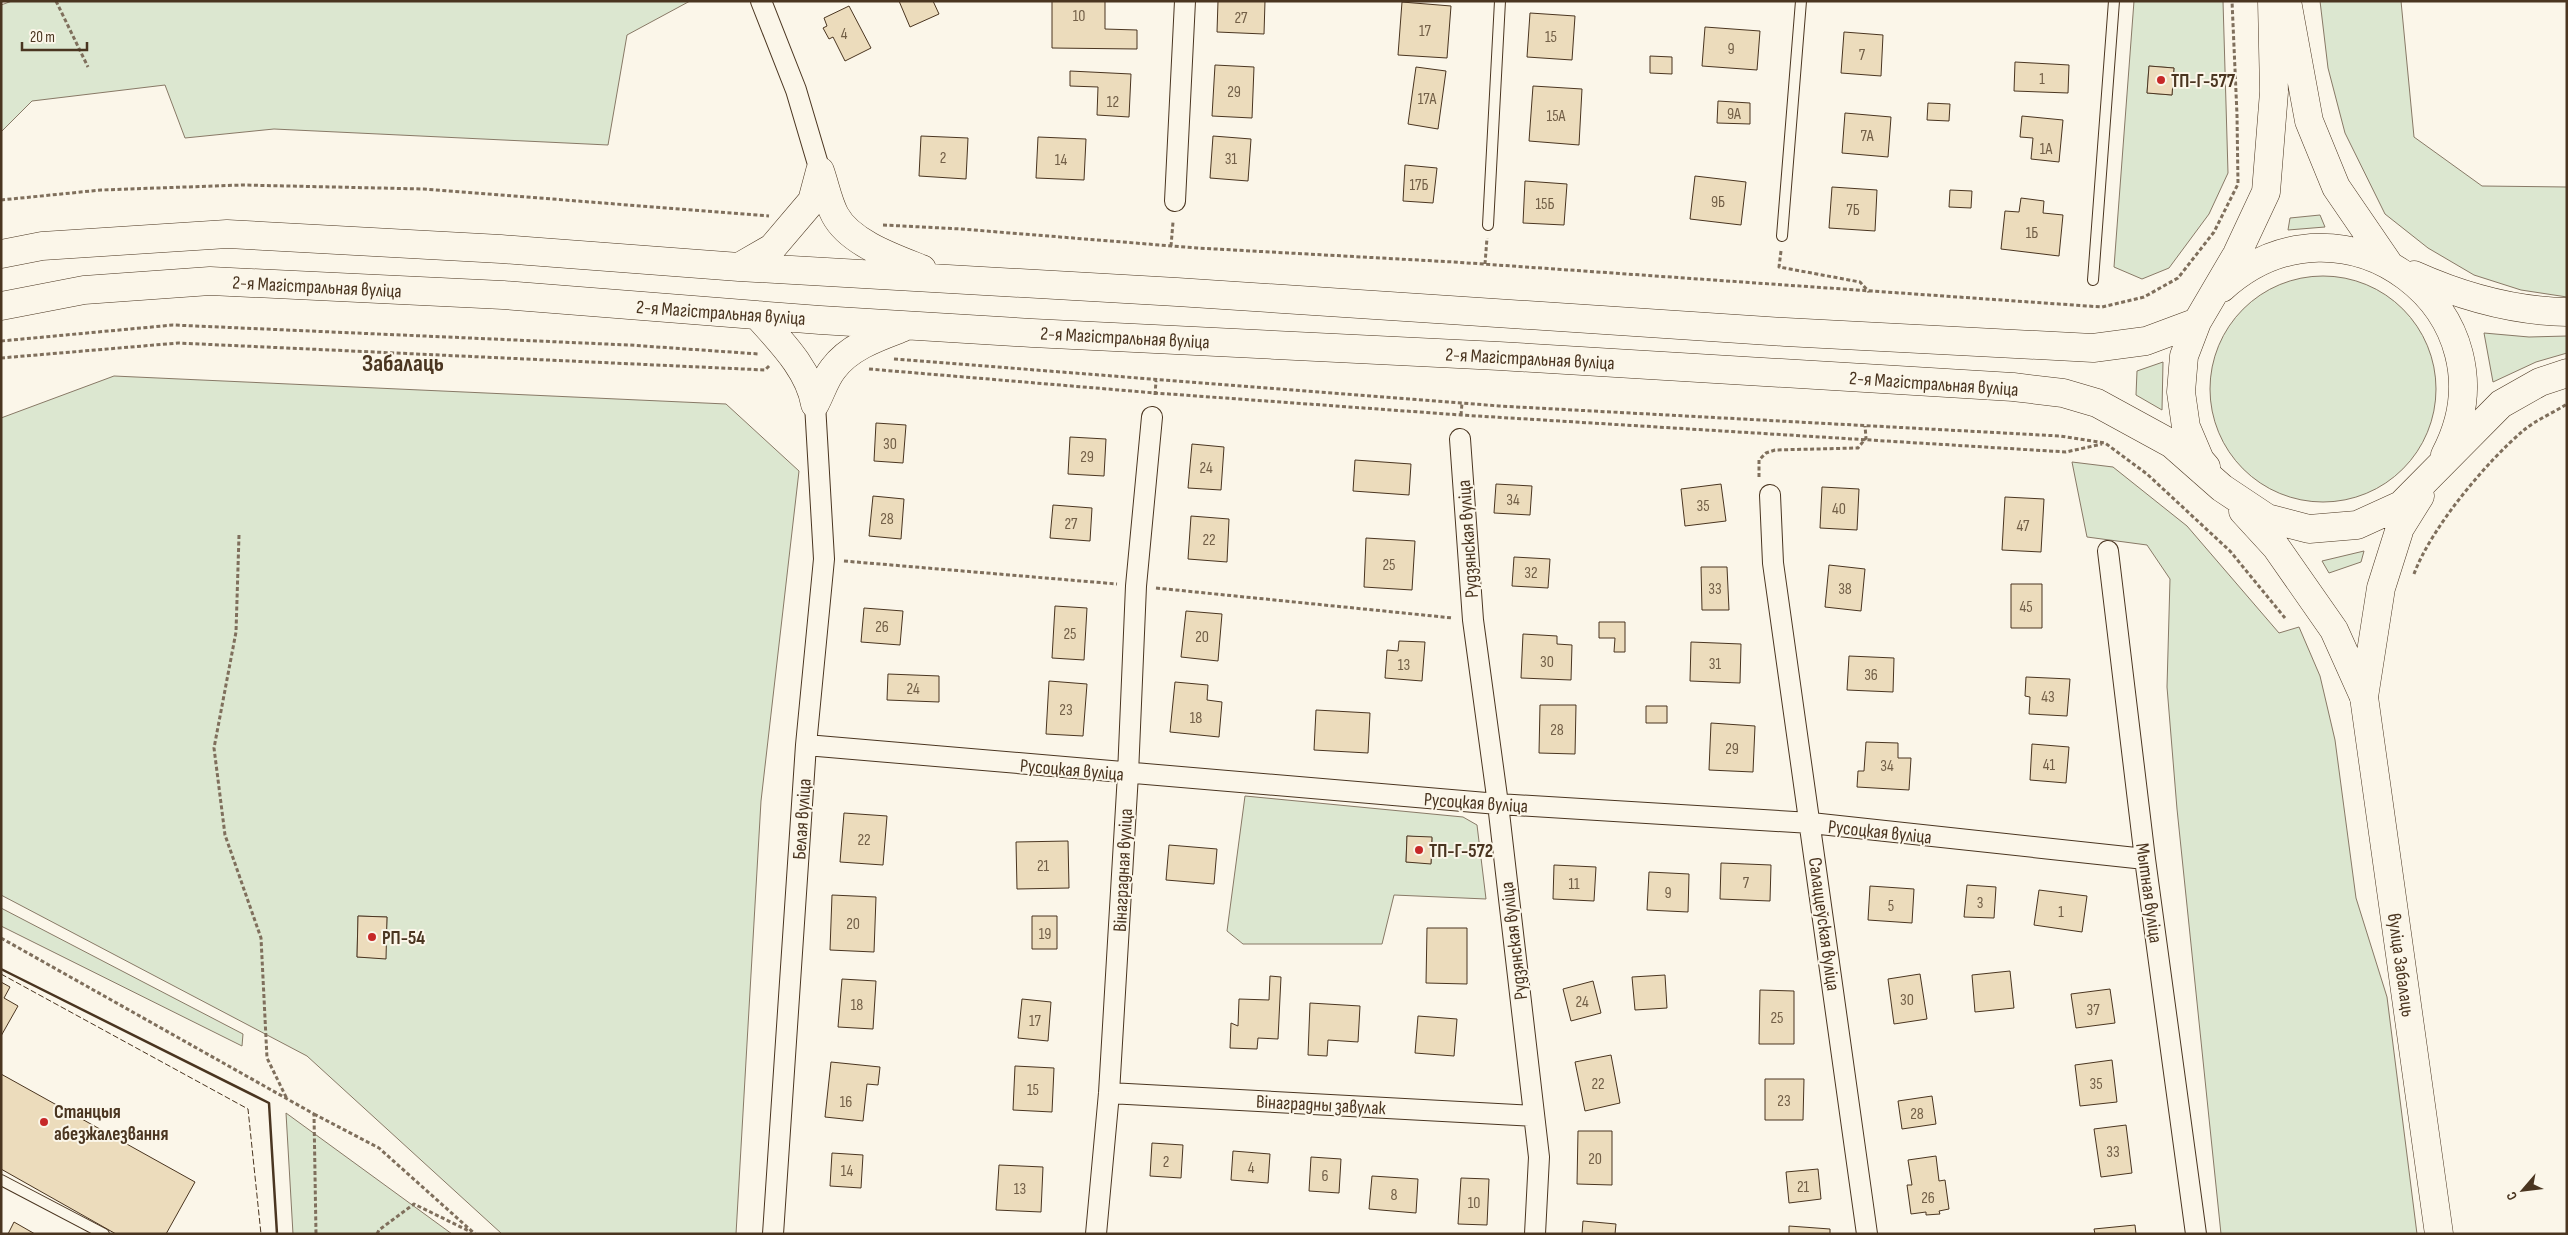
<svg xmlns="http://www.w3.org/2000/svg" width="2568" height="1235" font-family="'Sofia Sans Condensed',sans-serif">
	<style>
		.green { fill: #dce7d0; stroke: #887966; fill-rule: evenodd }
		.building { fill: #ecdcbc; stroke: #4a3520 }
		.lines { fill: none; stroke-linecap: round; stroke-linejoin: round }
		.lane-casing { stroke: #4a3520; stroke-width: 12 }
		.street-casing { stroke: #4a3520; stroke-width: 22 }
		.secondary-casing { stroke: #4a3520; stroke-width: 29 }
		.primary-casing { stroke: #4a3520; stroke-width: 29 }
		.path { stroke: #7f6f5c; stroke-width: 3; stroke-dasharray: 4 2.5; stroke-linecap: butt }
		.lane { stroke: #fbf6e9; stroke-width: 10 }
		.street { stroke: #fbf6e9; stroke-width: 20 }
		.secondary { stroke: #fbf6e9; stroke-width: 28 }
		.primary { stroke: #fbf6e9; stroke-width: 28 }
		.fence { stroke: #4a3520; stroke-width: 1; stroke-dasharray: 6 2.5; stroke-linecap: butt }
		.wall { stroke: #4a3520; stroke-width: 2.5 }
		.poi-dot { fill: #c62828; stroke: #fbf6e9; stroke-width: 2 }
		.labels { text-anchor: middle; stroke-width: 4; stroke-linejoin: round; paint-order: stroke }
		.number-label { font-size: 16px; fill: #725f47 }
		.poi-label { font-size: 19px; font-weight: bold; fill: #4a3520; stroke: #fbf6e9; text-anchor: start }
		.street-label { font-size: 19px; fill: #4a3520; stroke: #fbf6e9 }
		.district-label { font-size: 24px; font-weight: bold; fill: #4a3520; stroke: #fbf6e9 }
	</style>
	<rect width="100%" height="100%" fill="#fbf6e9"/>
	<!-- green -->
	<path class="green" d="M12 1H690L627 35 608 145 274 129 185 138 165 85 32 101 1 132V5Z
		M2134 1H2223L2228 173 2209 214 2169 268 2142 279 2114 267ZM2149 66 2174 68 2172 95 2147 93Z
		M2320 1H2401L2414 137 2482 186 2567 187V297L2521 290 2474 275 2428 248 2385 214 2345 133 2328 68Z
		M2320 215 2325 227 2288 230 2290 218Z
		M2210 389a113 113 0 1 1 226 0a113 113 0 1 1-226 0Z
		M2484 333 2529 337 2567 336V353L2536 362 2493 382Z
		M2163 362 2162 410 2136 395 2137 371Z
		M114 376 726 404 799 471 761 801 736 1234H502L307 1056 1 895V418ZM358 916 387 917 385 958 357 957Z
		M2072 462 2113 467 2187 526 2279 633 2299 627 2320 676 2335 740 2356 898 2387 997 2417 1234H2221L2177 809 2167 687 2170 579 2147 545 2087 537Z
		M2364 551 2361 562 2329 573 2322 561Z
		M1245 796 1463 817 1477 825 1486 899 1394 895 1382 944H1243L1227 931ZM1407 836 1432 838 1431 863 1406 862Z
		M1 908 243 1034 242 1046 1 926Z
		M286 1113 452 1234H293Z"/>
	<!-- building -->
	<path class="building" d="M899 1H933L939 14 910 27Z
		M1052 1H1105V29L1137 30V49L1052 48Z
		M1218 1H1265L1264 34 1217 32Z
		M1402 2 1451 6 1447 58 1398 55Z
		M849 6 871 48 845 61 833 37 829 39 823 28 827 26 824 18Z
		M1530 13 1575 16 1572 60 1527 57Z
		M1705 27 1760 31 1757 70 1702 66Z
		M1844 32 1883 35 1881 76 1841 73Z
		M1650 56 1672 57V74L1650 73Z
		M2015 62 2069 65 2068 93 2014 91Z
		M1215 65 1254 67 1252 118 1212 116Z
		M2149 66 2174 68 2172 95 2147 93Z
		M1416 67 1446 71 1438 129 1408 124Z
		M1070 71 1131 74 1129 117 1097 115 1098 87 1070 86Z
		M1533 86 1582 89 1579 145 1529 141Z
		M1718 101 1750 103V124L1717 123Z
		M1928 103 1950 104 1949 121 1927 120Z
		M1845 113 1891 117 1888 157 1842 153Z
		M2022 116 2063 120 2059 162 2031 159 2033 138 2020 137Z
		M921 136 968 138 966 179 919 176Z
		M1213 136 1251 139 1248 181 1210 178Z
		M1038 137 1086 139 1084 180 1036 178Z
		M1405 165 1437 168 1433 203 1403 201Z
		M1695 176 1746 182 1741 225 1690 219Z
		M1525 181 1567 184 1564 225 1523 223Z
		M1832 187 1877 190 1875 231 1829 228Z
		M1950 190 1972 191 1971 208 1949 207Z
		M2021 198 2044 201 2043 213 2063 215 2059 256 2001 249 2005 211 2019 212Z
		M876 423 906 425 903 463 874 461Z
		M1070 437 1106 439 1104 476 1068 474Z
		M1192 444 1224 447 1221 490 1188 488Z
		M1355 460 1411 464 1409 495 1353 491Z
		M1496 484 1532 486 1530 515 1494 513Z
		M1721 484 1726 521 1685 526 1681 489Z
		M1822 487 1859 489 1857 530 1820 528Z
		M873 496 904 499 901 539 869 536Z
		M2005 497 2044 499 2041 552 2002 550Z
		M1053 505 1092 508 1090 541 1050 538Z
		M1191 516 1229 519 1227 562 1188 559Z
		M1366 538 1415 541 1412 590 1364 587Z
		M1514 557 1550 559 1548 588 1512 586Z
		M1829 565 1865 569 1861 611 1825 607Z
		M1701 567H1727L1729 610H1702Z
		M2011 584H2042V628H2011Z
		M1055 606 1087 608 1084 660 1052 658Z
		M864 608 903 611 900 645 861 642Z
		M1186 611 1222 614 1218 661 1181 657Z
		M1599 622H1625V652H1614L1615 638H1599Z
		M1523 634 1557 636V644L1572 645 1571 680 1521 678Z
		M1399 641 1425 642 1422 681 1385 678 1387 650 1398 651Z
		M1691 642 1741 644 1740 683 1690 681Z
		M1849 656 1894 658 1893 692 1847 690Z
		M888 674 939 676V702L887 700Z
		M2026 677 2070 679 2067 716 2029 714 2030 697 2025 696Z
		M1049 681 1087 684 1083 736 1046 734Z
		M1175 682 1208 685 1207 700 1222 702 1219 737 1170 732Z
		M1540 705H1576L1575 754 1539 753Z
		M1646 706H1667V723H1646Z
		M1316 710 1370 713 1368 753 1314 750Z
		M1711 723 1755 726 1753 772 1709 770Z
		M1866 742 1898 743V758H1911L1909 790 1857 787 1858 771H1864Z
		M2032 744 2069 747 2066 783 2030 780Z
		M844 813 887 816 883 865 840 862Z
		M1407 836 1432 837 1431 864 1406 862Z
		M1068 841 1069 888 1017 889 1016 842Z
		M1169 845 1217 849 1214 884 1166 880Z
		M1721 863 1771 865 1770 901 1720 899Z
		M1554 865 1596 867 1594 901 1553 899Z
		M1649 872 1689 874 1688 912 1647 910Z
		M1967 885 1996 887 1994 918 1964 917Z
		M1870 886 1914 889 1912 923 1868 920Z
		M2039 890 2087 896 2082 932 2034 925Z
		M832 895 876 897 874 952 830 950Z
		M358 916 387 917 386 959 357 957Z
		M1032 916H1057V949H1032Z
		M1427 928H1467V984L1426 983Z
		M2010 971 2014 1008 1975 1012 1972 975Z
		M1920 974 1927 1019 1894 1024 1888 979Z
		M1665 975 1667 1008 1635 1010 1632 977Z
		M1270 976 1281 977 1278 1039 1258 1038 1257 1049 1230 1048 1231 1023 1238 1026 1239 999 1269 1000Z
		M842 979 876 981 873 1029 838 1027Z
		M1593 981 1601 1013 1571 1021 1563 989Z
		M1 982 10 987 4 998 18 1006 1 1036Z
		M2110 989 2115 1023 2076 1028 2071 994Z
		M1760 990 1794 991V1044H1759Z
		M1022 999 1051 1002 1048 1041 1018 1038Z
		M1310 1003 1360 1006 1358 1042 1328 1040 1327 1056 1308 1055Z
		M1418 1016 1457 1019 1454 1056 1415 1053Z
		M1611 1055 1620 1103 1585 1111 1575 1062Z
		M2112 1060 2117 1102 2080 1106 2075 1065Z
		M831 1062 880 1067 878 1085 867 1084 863 1121 825 1117Z
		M1015 1066 1054 1068 1052 1112 1013 1110Z
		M1 1074 195 1182 166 1234H116L1 1169Z
		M1765 1079H1804L1803 1120H1765Z
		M1932 1096 1936 1124 1902 1129 1898 1101Z
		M2126 1125 2132 1173 2101 1177 2094 1129Z
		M1578 1131H1612V1185L1577 1184Z
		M1152 1143 1183 1145 1181 1178 1150 1176Z
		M1233 1151 1270 1154 1268 1183 1231 1180Z
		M832 1153 863 1155 861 1188 830 1186Z
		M1936 1156 1939 1181 1945 1180 1949 1209 1939 1211 1940 1214 1926 1215V1212L1911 1214 1907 1185H1912L1908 1160Z
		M1311 1157 1341 1159 1339 1193 1309 1191Z
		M999 1165 1043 1167 1041 1212 996 1210Z
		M1818 1169 1821 1199 1789 1203 1786 1172Z
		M1372 1176 1418 1179 1416 1213 1369 1209Z
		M1461 1178 1489 1179 1487 1225 1458 1224Z
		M1583 1221 1616 1224 1615 1234H1582Z
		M14 1222 35 1234H8Z
		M2135 1225 2136 1234H2095L2094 1229Z
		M1789 1226 1830 1229V1234H1789Z"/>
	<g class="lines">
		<defs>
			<path id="lane" d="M1488 225 1500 1
				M1782 236 1801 1
				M2093 280 2114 1
				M1 1180 104 1234"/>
			<path id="street" d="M761 1 796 90 820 171
				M1175 201 1185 1
				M1460 439 1473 620 1498 804 1539 1157 1535 1234
				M1770 495 1773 563 1867 1234
				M2108 551 2145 859 2196 1234
				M806 745 1498 804 1811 823 2145 859
				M1109 1093 1534 1116
				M773 1234 806 745 824 559 815 404
				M1096 1234 1109 1093 1128 774 1136 586 1152 417"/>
			<path id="secondary" d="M2364 697 2439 1234"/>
			<path id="primary" d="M2287 1 2309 121 2336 187 2388 263
				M820 171C825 185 828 202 835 215 850 243 894 258 922 269
				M1 254 42 246 227 234 501 249 739 267 1177 292 1785 332 2093 348 2146 341 2197 322
				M739 267 772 248 812 201 820 171
				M2414 275C2463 297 2513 311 2567 312
				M2222 288C2343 178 2520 313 2445 455
				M1 306 84 290 210 281 503 295 820 320 1032 333 1499 356 2013 387 2063 393 2097 403 2172 444 2222 488 2267 518 2309 529 2357 525 2401 505 2501 404 2540 382 2567 373
				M757 315C780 341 809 369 815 404
				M815 404C821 393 825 379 833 369 849 347 878 337 902 328
				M2206 467 2200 460 2186 427 2181 392 2184 356 2197 322 2237 254 2266 192 2274 92 2272 1
				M2243 511 2276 547 2334 630 2364 697
				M2364 697 2381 588 2400 528 2420 496"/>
		</defs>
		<!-- lane casing -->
		<use href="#lane" class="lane-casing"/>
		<!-- street casing -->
		<use href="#street" class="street-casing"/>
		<!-- secondary casing -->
		<use href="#secondary" class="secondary-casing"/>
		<!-- primary casing -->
		<use href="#primary" class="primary-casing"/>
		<!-- path -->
		<path class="path" d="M56 1 88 67
			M1 200 101 190 242 185 424 189 769 216
			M883 225 961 229 1197 248 1454 262 2102 307 2144 297 2178 278 2214 232 2238 184 2237 115 2232 1
			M1171 246 1173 222
			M1781 251 1779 267 1860 282 1869 292
			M1485 264 1487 238
			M1 341 173 325 629 345 759 354
			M1 358 178 343 765 370 770 365
			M894 359 1499 406 2060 436 2105 443 2147 474 2230 551 2285 618
			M869 369 1155 393 1461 415 2066 452 2102 444
			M1155 395 1156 381
			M1461 415 1462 403
			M1759 477V460L1766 453 1775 450 1858 448 1866 438 1865 426
			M239 535 236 632 214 748 225 835 261 938 267 1058 287 1099
			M844 561 1117 584
			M2414 574C2431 528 2486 462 2524 430 2536 420 2553 413 2567 404
			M1156 588 1453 618
			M1 938 314 1114 316 1234
			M314 1114 379 1148 475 1234
			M377 1234 379 1230 414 1204 471 1232"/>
		<!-- lane -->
		<use href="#lane" class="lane"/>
		<!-- street -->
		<use href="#street" class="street"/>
		<!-- secondary -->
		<use href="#secondary" class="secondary"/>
		<!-- primary -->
		<use href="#primary" class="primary"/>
		<!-- fence -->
		<path class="fence" d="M1 974 248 1109 261 1234"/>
		<!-- wall -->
		<path class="wall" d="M1 969 269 1103 277 1234"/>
	</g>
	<!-- markers -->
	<g class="poi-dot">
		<circle cx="2161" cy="80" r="5"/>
		<circle cx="1419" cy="850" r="5"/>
		<circle cx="372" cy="937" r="5"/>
		<circle cx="44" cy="1122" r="5"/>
	</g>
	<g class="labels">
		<!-- number labels -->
		<g class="number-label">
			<text x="1079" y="21">10</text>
			<text x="1241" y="23">27</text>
			<text x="1425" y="36">17</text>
			<text x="844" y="39">4</text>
			<text x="1551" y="42">15</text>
			<text x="1731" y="54">9</text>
			<text x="1862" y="60">7</text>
			<text x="2042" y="84">1</text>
			<text x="1234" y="97">29</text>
			<text x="1427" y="104">17А</text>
			<text x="1113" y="107">12</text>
			<text x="1734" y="119">9А</text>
			<text x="1556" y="121">15А</text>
			<text x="1867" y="141">7А</text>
			<text x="2046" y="154">1А</text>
			<text x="943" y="163">2</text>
			<text x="1231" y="164">31</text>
			<text x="1061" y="165">14</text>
			<text x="1419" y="190">17Б</text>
			<text x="1718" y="207">9Б</text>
			<text x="1545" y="209">15Б</text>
			<text x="1853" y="215">7Б</text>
			<text x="2032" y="238">1Б</text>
			<text x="890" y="449">30</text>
			<text x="1087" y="462">29</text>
			<text x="1206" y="473">24</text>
			<text x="1513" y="505">34</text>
			<text x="1703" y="511">35</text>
			<text x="1839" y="514">40</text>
			<text x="887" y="524">28</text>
			<text x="1071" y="529">27</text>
			<text x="2023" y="531">47</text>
			<text x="1209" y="545">22</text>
			<text x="1389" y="570">25</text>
			<text x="1531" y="578">32</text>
			<text x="1715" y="594">33</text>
			<text x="1845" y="594">38</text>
			<text x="2026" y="612">45</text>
			<text x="882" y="632">26</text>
			<text x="1070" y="639">25</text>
			<text x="1202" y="642">20</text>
			<text x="1547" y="667">30</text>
			<text x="1715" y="669">31</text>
			<text x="1404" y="670">13</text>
			<text x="1871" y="680">36</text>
			<text x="913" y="694">24</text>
			<text x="2048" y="702">43</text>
			<text x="1066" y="715">23</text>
			<text x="1196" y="723">18</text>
			<text x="1557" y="735">28</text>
			<text x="1732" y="754">29</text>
			<text x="2049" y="770">41</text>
			<text x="1887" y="771">34</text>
			<text x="864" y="845">22</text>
			<text x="1043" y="871">21</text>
			<text x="1746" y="888">7</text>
			<text x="1574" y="889">11</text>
			<text x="1668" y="898">9</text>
			<text x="1980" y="908">3</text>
			<text x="1891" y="911">5</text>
			<text x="2061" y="917">1</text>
			<text x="853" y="929">20</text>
			<text x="1045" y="939">19</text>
			<text x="1907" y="1005">30</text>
			<text x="1582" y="1007">24</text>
			<text x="857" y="1010">18</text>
			<text x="2093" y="1015">37</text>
			<text x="1777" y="1023">25</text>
			<text x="1035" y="1026">17</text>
			<text x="1598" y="1089">22</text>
			<text x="2096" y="1089">35</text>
			<text x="1033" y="1095">15</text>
			<text x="1784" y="1106">23</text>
			<text x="846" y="1107">16</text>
			<text x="1917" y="1119">28</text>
			<text x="2113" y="1157">33</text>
			<text x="1595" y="1164">20</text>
			<text x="1166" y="1167">2</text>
			<text x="1251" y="1173">4</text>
			<text x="847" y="1176">14</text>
			<text x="1325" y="1181">6</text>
			<text x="1803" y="1192">21</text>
			<text x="1020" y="1194">13</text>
			<text x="1394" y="1200">8</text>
			<text x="1928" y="1203">26</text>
			<text x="1474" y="1208">10</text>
		</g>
		<!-- poi labels -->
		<g class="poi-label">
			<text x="2171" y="87">ТП-Г-577</text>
			<text x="1429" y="857">ТП-Г-572</text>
			<text x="382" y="944">РП-54</text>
			<text x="54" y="1118">Станцыя<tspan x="54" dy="22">абезжалезвання</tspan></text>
		</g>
		<!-- street labels -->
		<g class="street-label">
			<text transform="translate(317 286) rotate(3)" y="7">2-я Магістральная вуліца</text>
			<text transform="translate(721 312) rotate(4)" y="7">2-я Магістральная вуліца</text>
			<text transform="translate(1125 337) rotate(3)" y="7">2-я Магістральная вуліца</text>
			<text transform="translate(1530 358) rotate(3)" y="7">2-я Магістральная вуліца</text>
			<text transform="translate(1934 383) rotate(4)" y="7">2-я Магістральная вуліца</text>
			<text transform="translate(1467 539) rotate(-94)" y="7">Рудзянская вуліца</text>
			<text transform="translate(1072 769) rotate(5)" y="7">Русоцкая вуліца</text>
			<text transform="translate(1476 802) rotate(4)" y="7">Русоцкая вуліца</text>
			<text transform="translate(801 819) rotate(-86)" y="7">Белая вуліца</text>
			<text transform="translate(1880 831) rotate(6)" y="7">Русоцкая вуліца</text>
			<text transform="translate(1122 870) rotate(-87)" y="7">Вінаградная вуліца</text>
			<text transform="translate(2150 893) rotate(82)" y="7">Мытная вуліца</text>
			<text transform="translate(1825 924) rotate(82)" y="7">Салаццеўская вуліца</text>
			<text transform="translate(1513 941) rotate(-97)" y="7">Рудзянская вуліца</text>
			<text transform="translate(2402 965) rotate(82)" y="7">вуліца Забалаць</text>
			<text transform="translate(1321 1104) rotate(3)" y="7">Вінаградны завулак</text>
		</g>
		<!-- district labels -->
		<g class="district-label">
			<text x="403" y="371">Забалаць</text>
		</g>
	</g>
	<!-- border -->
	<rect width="2568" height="1235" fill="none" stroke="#4a3520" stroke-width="5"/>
	<!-- north arrow -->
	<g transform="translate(2523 1190) rotate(242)" stroke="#fbf6e9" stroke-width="4" paint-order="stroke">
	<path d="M0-4L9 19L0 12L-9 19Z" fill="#4a3520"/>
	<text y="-8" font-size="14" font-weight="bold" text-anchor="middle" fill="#4a3520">С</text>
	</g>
	<!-- scale -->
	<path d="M22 42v8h65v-8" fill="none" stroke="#4a3520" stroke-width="2.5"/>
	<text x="30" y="42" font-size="15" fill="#4a3520" stroke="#fbf6e9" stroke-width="4" paint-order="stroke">20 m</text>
</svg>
